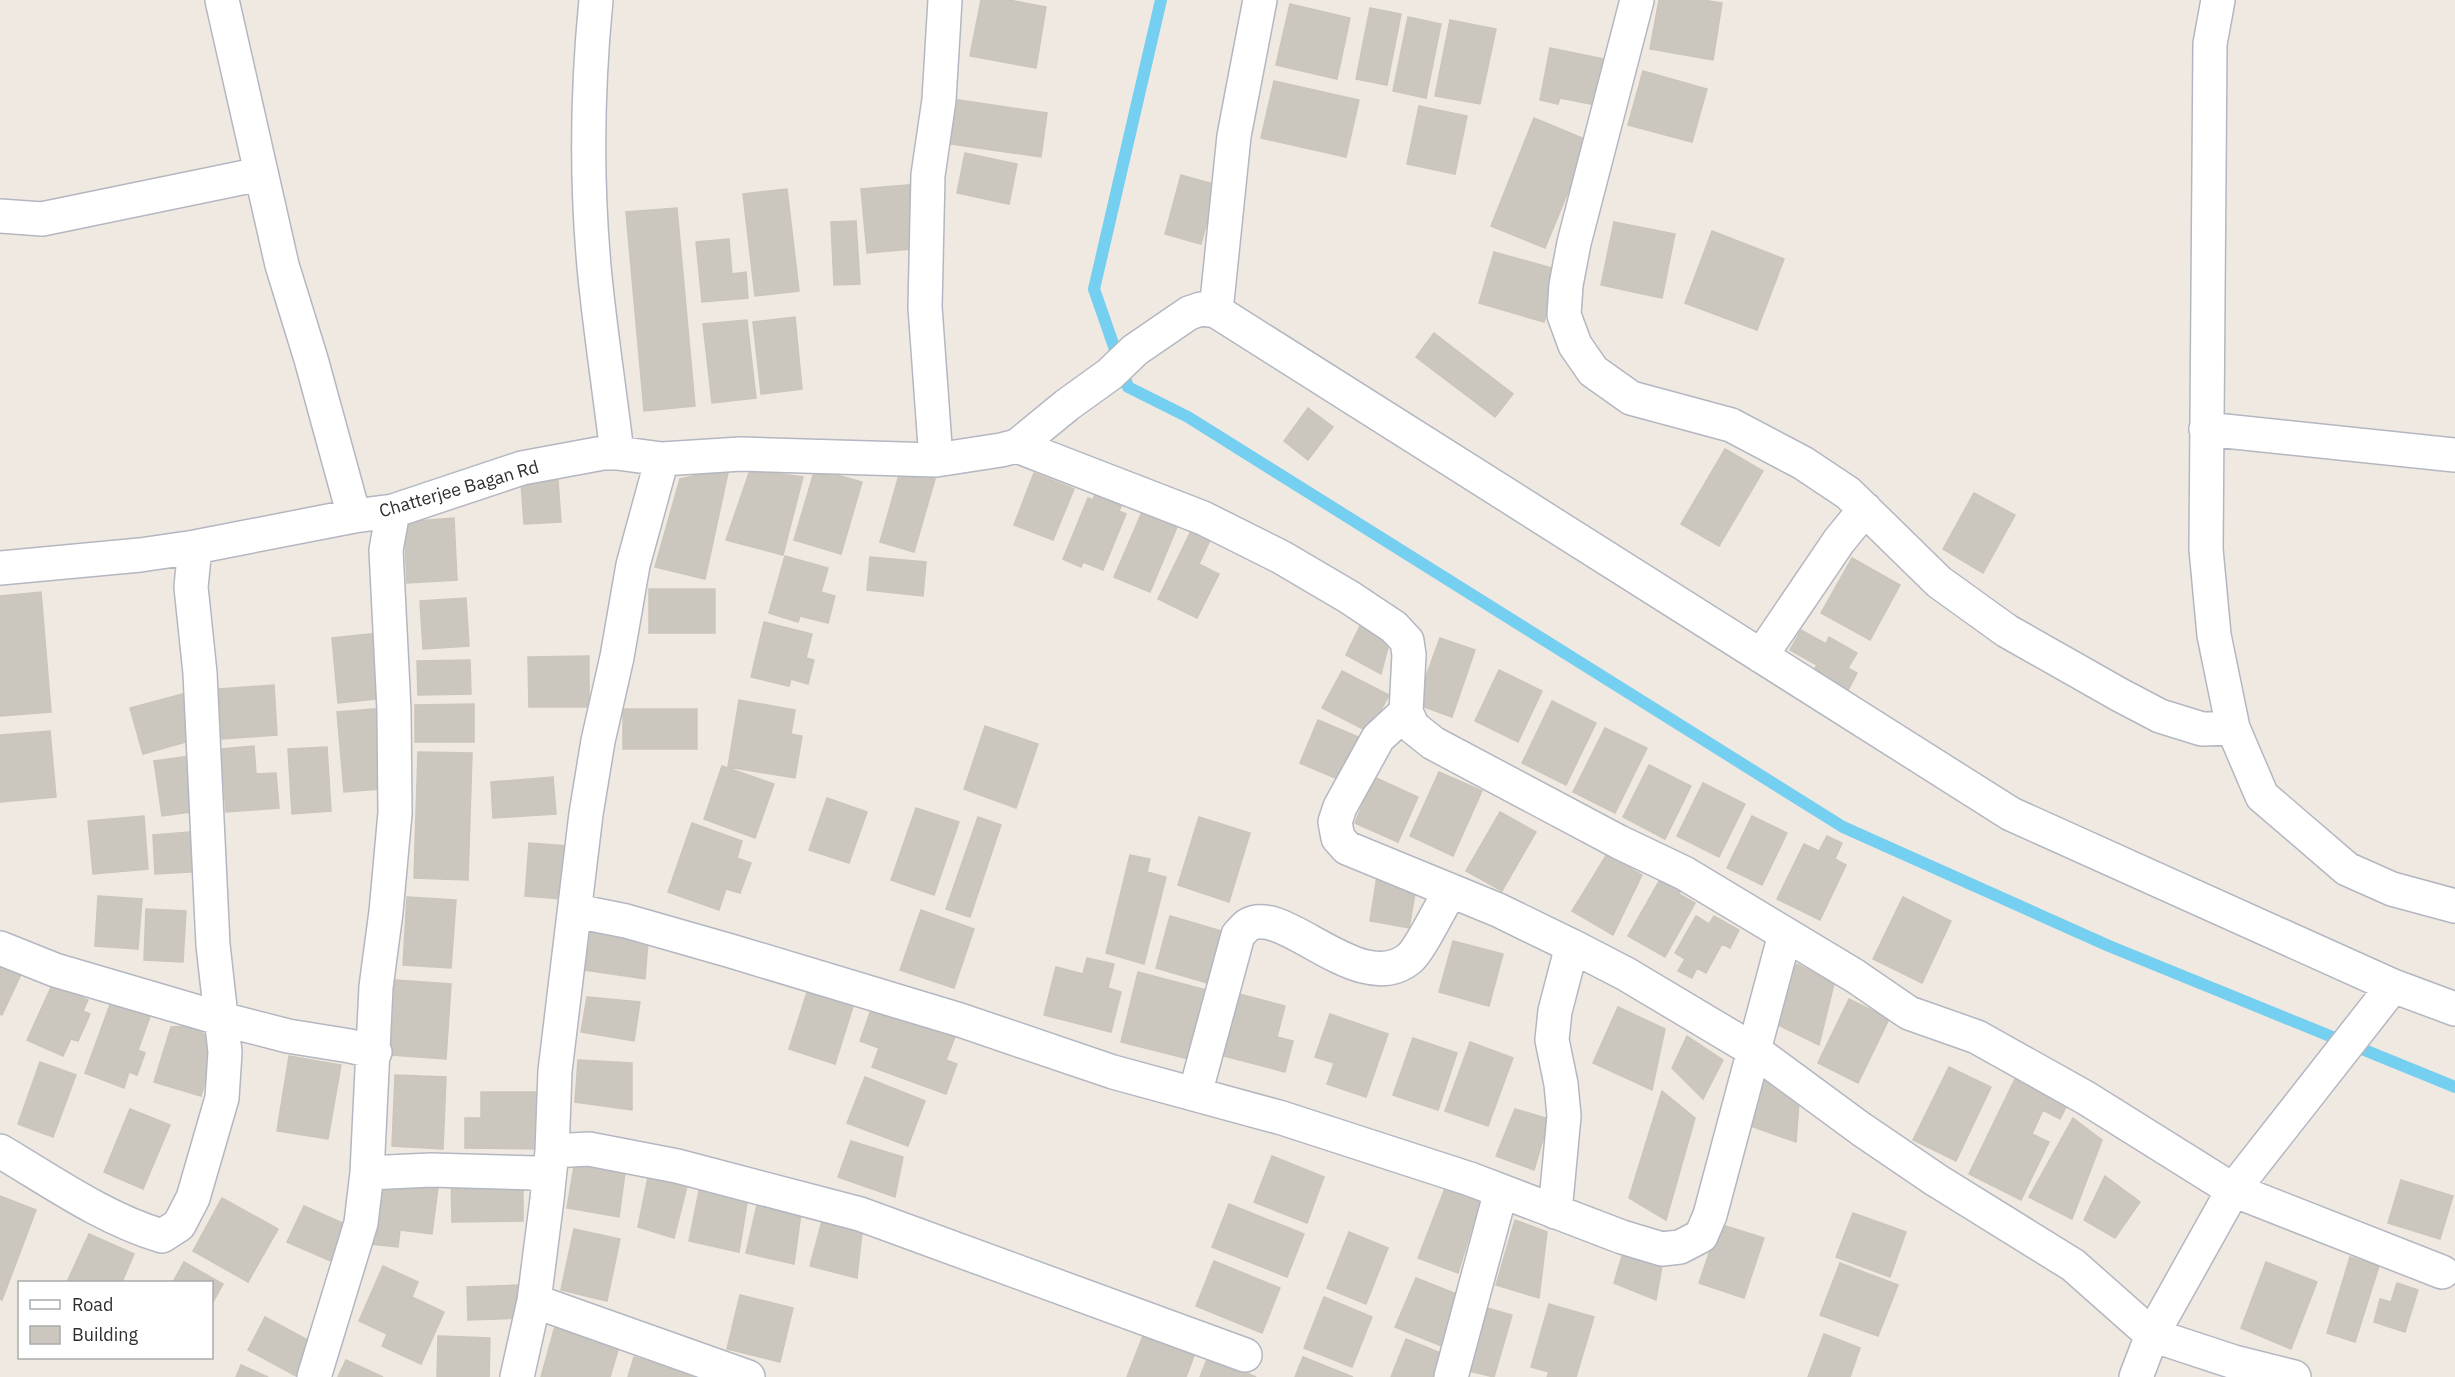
<svg xmlns="http://www.w3.org/2000/svg" width="2455" height="1377" font-family="'IBM Plex Sans',sans-serif">
	<style>
		.lines { fill: none; stroke-linecap: round; stroke-linejoin: round }
		.stream { stroke: #75cff0; stroke-width: 12 }
		.building { fill: #cbc7bf; stroke: #cbc5ba; stroke-width: 1.5 }
		.minor-casing { stroke: #b4b7c1; stroke-width: 36 }
		.minor { stroke: #fff; stroke-width: 33 }
		.labels { text-anchor: middle; stroke-width: 4.5; stroke-linejoin: round; paint-order: stroke }
		.street-label { font-size: 18px; fill: #2e2e2e; stroke: #fff }
	</style>
	<rect width="100%" height="100%" fill="#efe9e1"/>
	<g class="lines">
		<!-- stream -->
		<path class="stream" d="M1161 0 1094 289 1128 387 1188 417 1843 827 2109 946 2455 1087"/>
	</g>
	<!-- building -->
	<path class="building" d="M981 0H1009L1046 7 1036 68 970 56Z
		M1659 0H1703L1722 3 1713 60 1650 49Z
		M1290 4 1350 18 1337 79 1276 65Z
		M1370 8 1401 14 1387 85 1356 79Z
		M1408 17 1441 24 1426 98 1393 91Z
		M1450 20 1496 29 1480 104 1435 96Z
		M1550 48 1609 60 1601 106 1560 98 1558 104 1540 100Z
		M1643 71 1707 89 1692 142 1628 125Z
		M1274 81 1359 100 1346 157 1261 138Z
		M952 99 1047 113 1041 157 945 143Z
		M1419 106 1467 116 1455 174 1407 164Z
		M1534 118 1589 141 1545 248 1491 226Z
		M965 153 1017 164 1009 204 957 193Z
		M1181 175 1217 185 1201 244 1165 234Z
		M918 184 923 248 867 253 861 189Z
		M787 189 799 291 755 296 743 194Z
		M677 208 695 406 644 411 626 212Z
		M856 221 860 284 834 285 831 222Z
		M1614 222 1675 234 1662 298 1601 285Z
		M1712 231 1784 259 1757 330 1685 303Z
		M729 239 732 274 746 272 748 298 702 302 696 242Z
		M1494 252 1559 270 1544 322 1479 303Z
		M795 317 802 389 761 394 753 322Z
		M747 320 756 398 712 403 703 324Z
		M1434 333 1513 394 1495 417 1416 357Z
		M1308 408 1333 427 1308 460 1284 441Z
		M1725 449 1763 471 1719 546 1681 524Z
		M729 468 705 579 655 567 680 479Z
		M901 468 935 479 914 552 880 542Z
		M815 469 862 482 841 554 794 540Z
		M750 470 803 477 783 555 726 540Z
		M1034 473 1074 489 1053 540 1014 525Z
		M558 480 561 522 524 524 521 483Z
		M1097 489 1124 500 1119 511 1126 514 1103 570 1083 562 1081 567 1063 559 1088 498 1093 500Z
		M1974 493 2015 515 1983 573 1943 549Z
		M1145 505 1180 520 1150 592 1114 577Z
		M454 518 457 580 407 583 404 522Z
		M1192 529 1211 538 1199 564 1219 574 1197 618 1158 599Z
		M785 556 828 568 821 592 835 596 828 623 800 616 798 622 769 613Z
		M870 557 926 562 923 596 867 590Z
		M1852 558 1900 585 1870 640 1821 613Z
		M649 589H715V633H649Z
		M41 592 51 712 0 716V596Z
		M466 598 469 646 423 649 420 601Z
		M764 622 812 634 806 658 814 660 808 684 791 679 789 686 751 677Z
		M1362 622 1391 636 1381 674 1346 655Z
		M1801 630 1826 644 1829 637 1857 653 1848 668 1857 673 1846 694 1811 674 1817 665 1790 650Z
		M379 633 385 698 338 703 332 638Z
		M1440 638 1475 650 1452 717 1416 704Z
		M589 656V707H529L528 657Z
		M470 660 471 694 418 695 417 661Z
		M1499 670 1542 691 1518 742 1475 721Z
		M1342 671 1389 695 1369 732 1322 708Z
		M274 685 277 735 222 739 219 689Z
		M194 691 200 738 143 754 130 708Z
		M739 700 795 710 791 734 802 736 795 778 728 767Z
		M1552 701 1596 723 1566 785 1522 763Z
		M474 704V742H415V705Z
		M386 708 392 788 344 792 337 712Z
		M623 709H697V749H623Z
		M1318 720 1358 737 1340 780 1300 763Z
		M985 726 1038 744 1016 808 964 789Z
		M1605 728 1647 748 1615 813 1573 792Z
		M50 731 56 797 0 802V735Z
		M254 746 256 774 276 773 279 808 226 812 221 749Z
		M327 747 331 811 292 814 288 749Z
		M418 752 472 753 468 880 414 878Z
		M198 755 205 810 162 816 154 761Z
		M1649 765 1691 786 1665 839 1623 817Z
		M722 766 774 784 755 838 704 819Z
		M1439 772 1482 791 1453 856 1410 836Z
		M553 777 556 814 493 818 491 782Z
		M1374 777 1418 797 1398 842 1355 823Z
		M1703 783 1745 804 1719 857 1677 836Z
		M827 798 867 812 849 863 809 850Z
		M916 808 959 822 934 895 891 880Z
		M1500 812 1536 832 1502 891 1466 871Z
		M144 816 148 869 93 874 88 821Z
		M1752 816 1787 833 1762 885 1727 868Z
		M978 817 1001 825 970 917 946 909Z
		M1199 817 1250 833 1229 902 1178 885Z
		M692 823 742 841 737 858 751 863 740 893 726 889 719 910 668 892Z
		M203 831 206 871 155 874 153 835Z
		M1827 836 1842 843 1835 859 1846 865 1820 920 1777 899 1804 844 1819 851Z
		M529 843 567 846 563 899 525 896Z
		M1607 854 1642 875 1613 935 1572 911Z
		M1130 855 1150 859 1147 872 1166 877 1144 964 1106 953Z
		M1377 876 1417 882 1409 928 1370 921Z
		M1662 876 1682 887 1679 894 1695 903 1665 957 1628 936Z
		M98 896 142 899 138 949 95 946Z
		M407 897 456 900 451 968 403 965Z
		M1903 897 1951 921 1922 983 1873 959Z
		M146 909 186 911 183 962 144 960Z
		M921 910 974 929 954 988 900 970Z
		M1170 916 1225 932 1211 984 1156 968Z
		M1696 916 1709 924 1714 916 1739 930 1730 948 1722 944 1706 973 1697 968 1692 978 1678 971 1685 959 1675 953Z
		M591 930 648 941 645 979 585 970Z
		M1453 941 1503 954 1489 1006 1439 992Z
		M1087 958 1114 964 1108 988 1121 992 1111 1032 1044 1015 1056 967 1083 974Z
		M0 959 23 970 2 1015 0 1014Z
		M1797 964 1834 984 1819 1045 1770 1021Z
		M1138 972 1210 991 1193 1060 1121 1042Z
		M395 980 451 984 446 1059 391 1055Z
		M53 983 88 1000 83 1011 90 1014 78 1041 71 1039 63 1056 27 1040Z
		M809 986 855 1000 835 1064 789 1049Z
		M1239 994 1285 1006 1277 1037 1293 1041 1285 1072 1224 1056Z
		M587 997 640 1002 634 1041 581 1032Z
		M1849 999 1889 1019 1858 1083 1818 1063Z
		M111 1002 150 1017 138 1050 145 1053 137 1075 129 1072 124 1088 85 1073Z
		M872 1007 955 1037 946 1060 957 1064 946 1094 872 1067 879 1048 860 1041Z
		M1618 1007 1665 1029 1652 1090 1593 1063Z
		M1330 1014 1388 1034 1366 1097 1327 1084 1334 1063 1315 1057Z
		M195 1026 208 1038V1073L201 1096 154 1082 171 1027Z
		M1687 1036 1723 1060 1703 1099 1672 1068Z
		M1413 1038 1457 1053 1438 1110 1393 1095Z
		M1470 1042 1513 1058 1488 1126 1445 1111Z
		M289 1056 341 1065 328 1139 277 1131Z
		M578 1060 632 1063V1110L575 1102Z
		M40 1062 76 1075 53 1137 18 1124Z
		M1949 1067 1991 1087 1956 1161 1913 1140Z
		M395 1075 446 1077 443 1149 392 1146Z
		M1766 1075 1799 1102 1796 1142 1748 1125Z
		M865 1077 925 1101 908 1146 847 1123Z
		M2015 1079 2067 1105 2060 1119 2043 1110 2032 1134 2049 1142 2021 1200 1969 1174Z
		M1662 1091 1695 1118 1666 1220 1629 1198Z
		M481 1092H539V1149L465 1148V1118H481Z
		M130 1109 170 1125 143 1189 104 1172Z
		M1515 1109 1549 1119 1534 1170 1496 1156Z
		M2073 1118 2102 1140 2072 1219 2029 1197Z
		M851 1141 903 1157 895 1197 838 1177Z
		M1272 1156 1324 1177 1307 1223 1254 1202Z
		M575 1161 626 1165 619 1217 567 1208Z
		M649 1172 689 1178 674 1238 638 1227Z
		M523 1175V1221L452 1222 451 1176Z
		M2105 1176 2140 1202 2115 1238 2084 1220Z
		M439 1180 432 1234 400 1230 398 1247 371 1244 381 1181Z
		M2401 1180 2453 1196 2440 1239 2388 1223Z
		M701 1181 748 1197 739 1252 689 1241Z
		M1446 1186 1482 1195 1458 1273 1418 1258Z
		M760 1192 802 1206 794 1264 746 1253Z
		M0 1196 36 1210 2 1300 0 1299Z
		M222 1198 278 1229 248 1282 193 1251Z
		M1229 1204 1304 1234 1287 1277 1212 1247Z
		M304 1206 356 1229 340 1265 287 1242Z
		M1853 1213 1906 1232 1890 1277 1836 1257Z
		M1515 1220 1547 1232 1539 1298 1496 1285Z
		M822 1221 862 1232 857 1278 810 1266Z
		M1719 1224 1764 1238 1744 1298 1699 1283Z
		M574 1229 620 1239 607 1301 561 1290Z
		M1349 1232 1388 1248 1366 1304 1327 1288Z
		M89 1234 134 1254 122 1282H67Z
		M1622 1256 1663 1260 1656 1300 1614 1283Z
		M2350 1257 2379 1266 2355 1342 2327 1333Z
		M1214 1261 1280 1288 1262 1333 1196 1306Z
		M184 1262 223 1284 212 1304V1282H173Z
		M2266 1262 2317 1282 2291 1349 2241 1328Z
		M1840 1263 1898 1285 1878 1336 1820 1315Z
		M383 1266 418 1282 412 1297 444 1312 421 1364 382 1346 387 1334 359 1321Z
		M1416 1278 1464 1297 1444 1347 1395 1327Z
		M2397 1283 2418 1290 2405 1332 2374 1322 2380 1299 2391 1302Z
		M521 1285 523 1318 468 1320 467 1287Z
		M740 1295 793 1308 780 1362 727 1349Z
		M1324 1297 1372 1317 1352 1367 1304 1348Z
		M1549 1304 1594 1317 1576 1377H1547L1549 1372 1531 1367Z
		M1487 1308 1512 1315 1494 1377 1469 1371Z
		M265 1317 317 1345 298 1377 248 1350Z
		M557 1319 622 1337 610 1377H541Z
		M1824 1334 1860 1348 1850 1377H1808Z
		M438 1336 490 1338 489 1377H437Z
		M1143 1336 1194 1356 1186 1377H1127Z
		M1406 1339 1448 1356 1439 1377H1391Z
		M634 1357 697 1375V1377H628Z
		M1208 1357 1256 1377H1200Z
		M1303 1357 1353 1377H1295Z
		M346 1360 383 1377H338Z
		M241 1365 268 1377H236Z"/>
	<g class="lines">
		<defs>
			<path id="minor" d="M222 0 282 265 311 359 354 516
				M596 0C587 91 586 185 595 277 601 336 610 394 617 453
				M1637 0 1574 243 1566 285 1564 315 1575 345 1593 371 1631 398 1731 425 1803 463 1848 493 1939 582 2007 631 2120 695 2160 716 2202 729 2233 728
				M2218 0 2210 44 2206 549 2214 635 2233 728 2262 796 2347 869 2392 889 2455 906
				M0 216 42 219 260 174
				M1216 311 1234 136 1260 0
				M2206 429 2455 455
				M1017 446 1203 518 1281 557 1349 597 1394 627 1407 641 1409 655 1406 712 1413 727 1433 743 1619 842 1684 873 1855 976 1909 1013 1977 1037 2086 1098 2233 1190 2442 1272
				M936 460 925 307 928 175 939 100 945 0
				M0 568 140 555 195 547 354 516 393 511 522 468 603 453H617L662 459 741 454 936 460 1001 450 1017 446 1067 405 1110 374 1135 350 1189 313 1201 309 1216 311 2011 814 2393 986 2455 1009
				M1761 656 1839 541 1865 509
				M1406 712 1378 738 1340 807 1335 822 1338 838 1347 848 1498 910 1572 946 1626 974 1755 1051 1861 1129 1936 1180 2073 1265 2152 1335 2234 1362 2294 1377
				M576 911 626 921 731 951 960 1020 1113 1072 1282 1118 1470 1179 1622 1237 1662 1249 1680 1247 1701 1236 1710 1215 1785 934
				M0 948 55 970 222 1019 288 1036 350 1046 375 1052
				M1195 1094 1238 935C1241 932 1245 927 1248 925 1284 903 1360 1000 1410 958 1420 949 1442 905 1450 891
				M0 1151C51 1181 104 1219 162 1236L179 1225 193 1198 222 1098 225 1052 213 945 200 673 191 587 195 547
				M552 1151 589 1149 677 1166 860 1214 1245 1355
				M367 1173 431 1170 535 1173 548 1182
				M1555 1212 1564 1116 1561 1084 1552 1040 1555 1011 1572 946
				M534 1301 748 1377
				M314 1377 361 1223 367 1173 376 987 386 912 395 813 394 710 386 550 393 511
				M517 1377 534 1301 547 1199 552 1151 555 1071 586 814 598 741 617 657 633 565 662 459
				M1451 1377 1501 1191
				M2136 1377 2152 1335 2233 1190 2393 986"/>
		</defs>
		<!-- minor casing -->
		<use href="#minor" class="minor-casing"/>
		<!-- minor -->
		<use href="#minor" class="minor"/>
	</g>
	<g class="labels">
		<!-- street labels -->
		<g class="street-label">
			<text transform="translate(459 489) rotate(-16)" y="6">Chatterjee Bagan Rd</text>
		</g>
	</g>
	<!-- legend -->
	<rect x="18" y="1281" width="195" height="78" fill="#ffffff" stroke="#ababab" stroke-width="1.5"/>
	<rect x="30" y="1300" width="30" height="9" fill="#ffffff" stroke="#ababab" stroke-width="1.5"/>
	<text x="72" y="1311" font-size="18" fill="#2e2e2e">Road</text>
	<rect x="30" y="1326" width="30" height="18" fill="#cbc7bf" stroke="#ababab" stroke-width="1.5"/>
	<text x="72" y="1341" font-size="18" fill="#2e2e2e">Building</text>
</svg>
